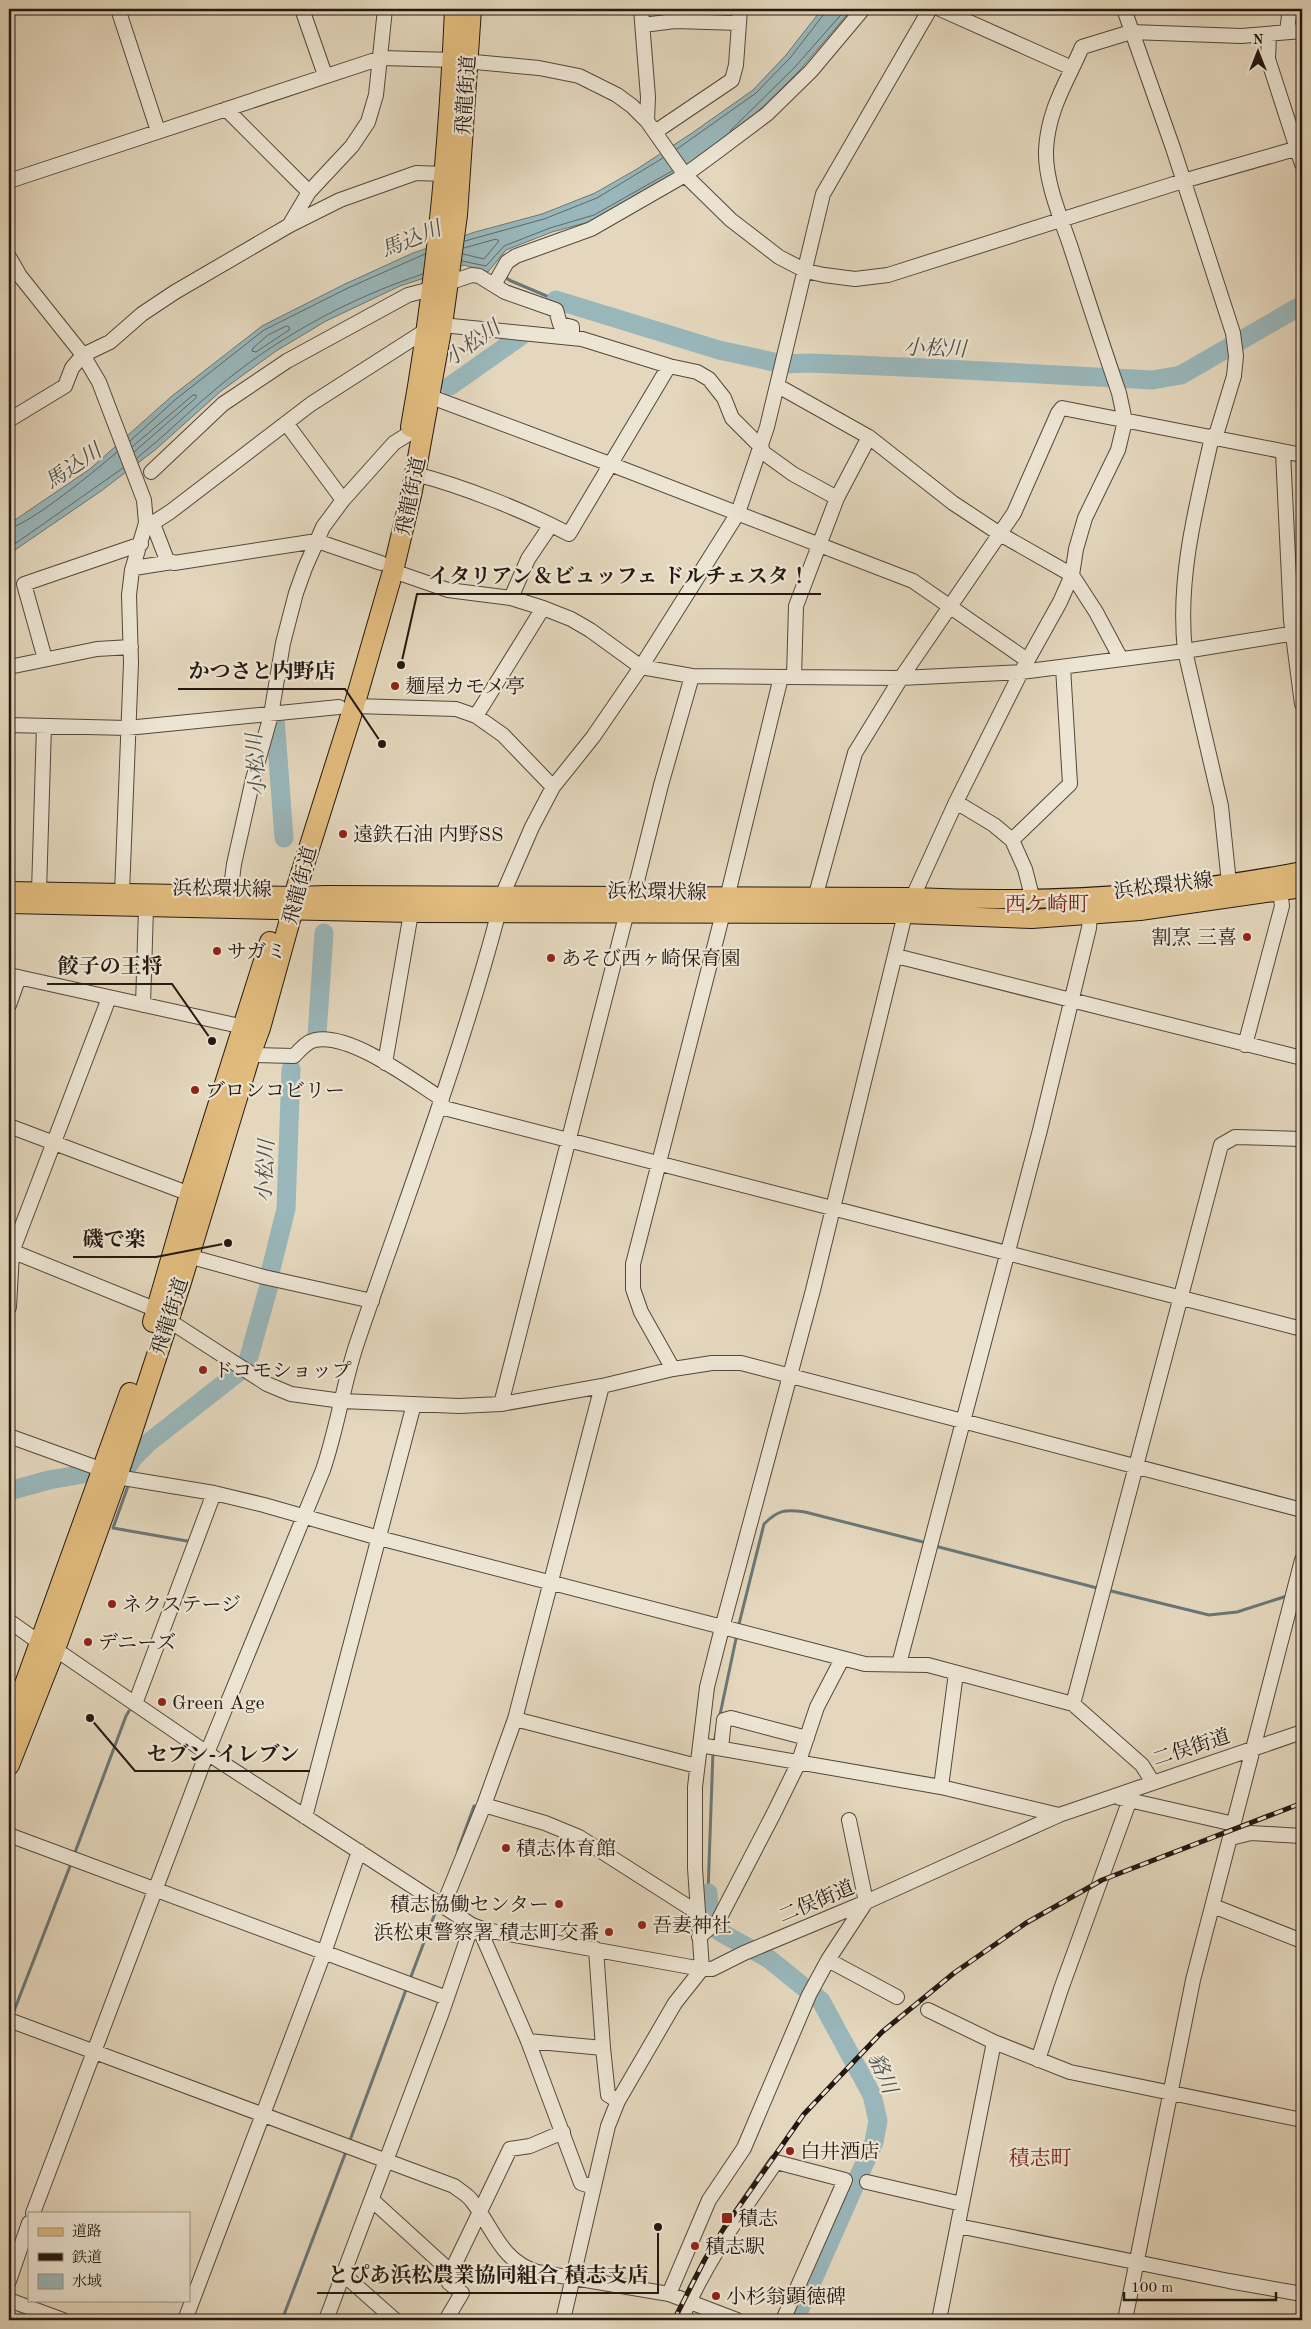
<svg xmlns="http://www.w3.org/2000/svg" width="1311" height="2329" font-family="'Old Standard TT','Noto Serif JP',serif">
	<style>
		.water { fill: #99b7bb; stroke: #6a7777 }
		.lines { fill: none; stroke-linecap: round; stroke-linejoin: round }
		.shore { stroke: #5e6866; stroke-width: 1 }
		.stream { stroke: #6a7777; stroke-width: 3 }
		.river { stroke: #99b7bb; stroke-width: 19 }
		.minor-casing { stroke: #53483c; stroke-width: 16 }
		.major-casing { stroke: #231811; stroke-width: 20 }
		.highway-casing { stroke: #231811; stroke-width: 22 }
		.minor { stroke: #ede5d4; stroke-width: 14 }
		.major { stroke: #e2bc7e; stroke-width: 18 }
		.highway { stroke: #e2bc7e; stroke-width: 20 }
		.rail-casing { stroke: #231811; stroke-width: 5 }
		.rail { stroke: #ede5d4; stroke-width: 3; stroke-dasharray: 9; stroke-linecap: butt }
		.poi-dot { fill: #8f2418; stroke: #ede5d4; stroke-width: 2 }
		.labels { text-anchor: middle; stroke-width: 4.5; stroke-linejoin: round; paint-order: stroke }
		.street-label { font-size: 20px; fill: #231811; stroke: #ede5d4 }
		.poi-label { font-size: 20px; fill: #231811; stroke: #ede5d4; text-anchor: start }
		.water-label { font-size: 21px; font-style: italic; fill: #4c504c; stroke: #ede5d4 }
		.neighbourhood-label { font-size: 21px; fill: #7a1f14; stroke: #ede5d4 }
		.leader { fill: none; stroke: #231811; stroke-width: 2 }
		.callout-dot { fill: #231811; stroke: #ede5d4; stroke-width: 2 }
		.callout-label { font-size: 21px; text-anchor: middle; font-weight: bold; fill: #231811; stroke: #ede5d4; stroke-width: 4.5; stroke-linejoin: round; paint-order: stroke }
	</style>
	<rect width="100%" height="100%" fill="#e4d7bd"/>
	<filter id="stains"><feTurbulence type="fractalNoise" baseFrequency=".004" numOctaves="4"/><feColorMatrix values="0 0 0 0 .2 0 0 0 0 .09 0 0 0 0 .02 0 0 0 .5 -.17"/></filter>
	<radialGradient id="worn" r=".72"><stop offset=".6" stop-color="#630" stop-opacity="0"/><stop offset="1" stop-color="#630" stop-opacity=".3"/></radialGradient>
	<!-- water -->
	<path class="water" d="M822 9H852L799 71 722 147 596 220 552 232 506 250 488 272 464 265 400 286 326 321 276 351 221 391 155 450 101 491 9 554V524L90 469 172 396 262 326 345 284 413 253 475 232 542 214 595 193 637 169 692 133 753 90 786 55Z"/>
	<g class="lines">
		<!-- shore -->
		<path class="shore" d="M730 131 795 67 846 9
			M677 149 756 93 790 58 824 14 825 9
			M465 241 544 219 597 198 663 158
			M463 254 484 259 499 241 496 239 464 248
			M462 261 486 266 504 246 550 228 594 215 672 171
			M287 326 290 328 289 330 256 352 252 351 253 348 268 335Z
			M130 441 176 399 264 330 348 288 425 254
			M132 447 193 395H196V398L134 452
			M137 458C165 436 190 410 217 388 276 338 350 298 423 274
			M9 528C28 526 100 467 117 452
			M9 548 123 468"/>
		<!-- stream -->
		<path class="stream" d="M505 276 509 280 556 300
			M125 1483 128 1486 113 1528 187 1541
			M935 1546 1101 1589
			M1107 1590 1209 1615 1237 1612 1287 1596
			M738 1628 764 1524C778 1510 785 1509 805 1512L927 1543
			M714 1743 737 1634
			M458 1850 474 1806
			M74 1855 126 1716 129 1711
			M708 1893 713 1751
			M410 1979 437 1908
			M14 2011 72 1861
			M349 2143 407 1987
			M282 2320 347 2149"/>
		<!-- river -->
		<path class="river" d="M556 300 719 350 783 364 810 363 926 368 1152 380 1181 375 1302 305
			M450 386 521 336
			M275 718 284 838
			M317 1035 324 933
			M270 1273 286 1209 291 1069
			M247 1364 270 1282
			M128 1466 134 1457 148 1443 240 1371
			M9 1491 49 1480 89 1473
			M708 1893 710 1923 720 1932 769 1959 821 2001 872 2095 878 2121 874 2142 795 2320"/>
		<defs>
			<path id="minor" d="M118 9 158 131
				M302 9 325 75
				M641 9 648 97 647 121
				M940 9 1072 68
				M1124 9 1173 148 1233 333 1236 356 1234 376 1217 432 1212 437C1196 507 1177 579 1185 651L1221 806 1229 883
				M643 25 675 21 739 23
				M1287 31 1290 9
				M1269 34 1268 59 1302 164
				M226 109 309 192
				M655 132 732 80 736 65 740 9
				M9 181 381 58 453 60 539 68 579 76 617 95 632 106 647 121 685 175 731 220 779 257 806 271 824 275 855 279 888 275 1183 181 1302 147
				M290 224 309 192 352 146 368 122 376 95 385 9
				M9 257 20 276 83 355 99 382 144 500 146 523 132 570 129 595 131 663 122 893
				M448 283 472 275 479 276 505 292 556 310 560 324 572 327V337
				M494 285 507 262 516 256 591 229 685 175 719 150 767 114 811 71 863 9
				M669 366 697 372 709 379 724 398 732 418 762 448
				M778 386 869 437
				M431 397 610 464 913 581 1027 660
				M9 420 65 386 72 368 83 355 110 342 142 314 175 292 290 225 340 200 416 173 444 174
				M286 423 343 500
				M761 451 793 474 837 498 869 437 953 503 1000 534 1072 575 1096 612 1121 659
				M1283 452 1291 620 1302 704
				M151 472 223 404 287 361 408 295 431 289
				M415 474C463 486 525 511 569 534L669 366 582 339 442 325
				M153 524 167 560 174 563 317 541 381 563
				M145 528 170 512 311 404 428 329
				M134 568 172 562
				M393 571 448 590 511 598 543 608 571 619 590 630 641 667 692 676 901 678 1021 672 1185 651 1302 632
				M511 598 528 559 551 525
				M45 659 24 584 141 544
				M9 667 97 649 131 647
				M794 677 796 606 837 498
				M354 706 456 709 476 716 503 735 553 787
				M476 716 543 608
				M9 725 127 728 339 707
				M956 802 994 825 1012 840 1025 869 1033 900
				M1012 840 1070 784 1063 667
				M39 892 44 726
				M230 895 234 864 253 779 271 715 283 643 296 593 305 568 323 527 343 500 394 443 410 433
				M502 896 532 827 553 787 593 737 641 667 738 513 767 427 823 194 930 9
				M633 897 661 785 692 676
				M727 898 781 677
				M815 898 855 753 901 678 1014 513 1058 413 1062 408 1302 455
				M896 956 1302 1058
				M9 975 244 1027
				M9 1005 19 977
				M143 1005 146 908
				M1245 1045 1282 906 1280 891
				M250 1055 294 1056C300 1050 306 1042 315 1040 351 1033 412 1080 442 1099
				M385 1063 411 913
				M440 1107 1302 1329
				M9 1126 190 1194
				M9 1250 157 1310
				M188 1256 264 1277 372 1301
				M9 1307 12 1252 109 998
				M168 1320 267 1384 291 1394 342 1401 459 1406 501 1404 602 1386 673 1369 712 1363H741L1302 1510
				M673 1369 641 1312 633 1289V1264L723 913
				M501 1404 627 912
				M9 1436 103 1470
				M117 1477 214 1493 264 1505 379 1538 865 1664 928 1665 1073 1704 1142 1765 1152 1781
				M9 1621 40 1643 55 1649 207 1753 472 1925 486 1930 702 1969 695 1868V1787L707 1687 722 1628 813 1290 905 914 956 802 1021 672 1060 602 1072 575 1076 549 1085 518 1118 450 1125 421 1119 393C1102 344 1086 294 1070 245 1060 216 1045 181 1046 150 1048 109 1067 82 1082 47L1131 32 1241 36 1302 31
				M899 1664 1040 1130 1089 928 1090 915
				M135 1704 214 1493
				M1073 1704 1221 1145 1235 1137 1302 1139
				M515 1719 697 1766
				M700 1745 941 1787 1059 1815
				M721 1748 724 1720 731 1718 807 1738
				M941 1787 956 1673
				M1120 1798 1234 1824
				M484 1805 545 1823 579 1837 698 1913
				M305 1817 414 1404
				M9 1835 447 1998
				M1231 1838 1251 1833 1302 1836
				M443 1906 484 1805 515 1719 602 1386
				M1213 1906 1302 1941
				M479 1928 528 2041 581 2183 593 2187
				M699 1937 718 1921 774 1813 798 1764 817 1707 842 1659
				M596 1949 603 2048
				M828 1960 897 1997
				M928 2010 994 2042
				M9 2020 454 2186C460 2191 468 2195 472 2201 494 2229 500 2260 537 2272L669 2294 737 2320
				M528 2041 603 2048 608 2095 618 2101
				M1038 2060 1061 1989 1129 1802
				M867 2182 962 2204
				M372 2200 451 2272
				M33 2213 207 1753 323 1470C337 1429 343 1386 356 1346 405 1201 460 1059 499 911
				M958 2226 1229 2281 1302 2294
				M343 2274 395 2320
				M9 2281 29 2223
				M669 2294 709 2200 744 2148 809 1995 828 1960 866 1902 849 1820
				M9 2300 63 2320
				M185 2320 324 1953 359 1851
				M326 2320 441 2015 472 1925
				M446 2320 462 2293 449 2283V2276L510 2149 530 2146 563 2132
				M563 2320 608 2126 618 2101 675 2003 702 1969H712L744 1953 866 1902 1059 1815 1302 1732
				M681 2320C705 2263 741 2213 776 2162L845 2180 783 2320
				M939 2320 994 2042 1070 2072 1302 2120
				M1125 2320 1193 1980 1302 1560"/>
			<path id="major" d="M9 891 294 896 326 895 912 897C1042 903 1174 896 1302 871
				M9 904 411 913 905 914 1032 919 1140 911 1302 888"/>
			<path id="highway" d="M411 427C436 289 449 149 455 9
				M153 1322 190 1194 270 942
				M11 1723 130 1393
				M9 1765 55 1649 117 1477 181 1282 250 1055 260 1028 293 909 294 896 354 706 393 571 412 491 442 325 457 215 471 9"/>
		</defs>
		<!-- minor casing -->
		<use href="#minor" class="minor-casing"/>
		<!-- major casing -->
		<use href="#major" class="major-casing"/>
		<!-- highway casing -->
		<use href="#highway" class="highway-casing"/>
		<!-- minor -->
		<use href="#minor" class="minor"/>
		<!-- major -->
		<use href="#major" class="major"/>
		<!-- highway -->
		<use href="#highway" class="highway"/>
		<defs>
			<path id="rail" d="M674 2320 705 2259 724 2228 804 2114 882 2032 926 1996 954 1973 1026 1923 1102 1880 1302 1803"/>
		</defs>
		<!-- rail casing -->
		<use href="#rail" class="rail-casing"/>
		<!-- rail -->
		<use href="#rail" class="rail"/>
	</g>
	<!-- markers -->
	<g class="poi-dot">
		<circle cx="395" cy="686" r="5"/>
		<circle cx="343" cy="834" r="5"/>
		<circle cx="1247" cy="937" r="5"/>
		<circle cx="217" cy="951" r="5"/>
		<circle cx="551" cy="958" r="5"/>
		<circle cx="195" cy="1090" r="5"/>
		<circle cx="203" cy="1370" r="5"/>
		<circle cx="112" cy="1604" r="5"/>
		<circle cx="88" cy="1642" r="5"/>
		<circle cx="162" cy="1702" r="5"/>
		<circle cx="506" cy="1848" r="5"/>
		<circle cx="559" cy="1904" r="5"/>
		<circle cx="642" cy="1925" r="5"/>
		<circle cx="609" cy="1932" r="5"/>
		<circle cx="790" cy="2151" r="5"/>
		<rect x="721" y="2212" width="12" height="12" rx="2.5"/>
		<circle cx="695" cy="2246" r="5"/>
		<circle cx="716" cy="2296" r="5"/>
	</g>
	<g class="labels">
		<!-- street labels -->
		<g class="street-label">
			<text transform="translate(465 95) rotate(-86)" y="7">飛龍街道</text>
			<text transform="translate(410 496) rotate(-78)" y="7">飛龍街道</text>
			<text transform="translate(299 885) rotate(-75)" y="7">飛龍街道</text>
			<text transform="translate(1163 885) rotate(-7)" y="7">浜松環状線</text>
			<text transform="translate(222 888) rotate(1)" y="7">浜松環状線</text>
			<text transform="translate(657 891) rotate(1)" y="7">浜松環状線</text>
			<text transform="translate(169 1316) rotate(-72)" y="7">飛龍街道</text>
			<text transform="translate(1191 1747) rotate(-18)" y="7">二俣街道</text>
			<text transform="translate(816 1901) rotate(-23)" y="7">二俣街道</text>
		</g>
		<!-- poi labels -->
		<g class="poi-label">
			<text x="405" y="693">麺屋カモメ亭</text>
			<text x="353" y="841">遠鉄石油 内野SS</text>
			<text x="1237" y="944" text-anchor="end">割烹 三喜</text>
			<text x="227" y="958">サガミ</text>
			<text x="561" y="965">あそび西ヶ崎保育園</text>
			<text x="205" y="1097">ブロンコビリー</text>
			<text x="213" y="1377">ドコモショップ</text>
			<text x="122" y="1611">ネクステージ</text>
			<text x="98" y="1649">デニーズ</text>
			<text x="172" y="1709">Green Age</text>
			<text x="516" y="1855">積志体育館</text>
			<text x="549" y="1911" text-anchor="end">積志協働センター</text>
			<text x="652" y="1932">吾妻神社</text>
			<text x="599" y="1939" text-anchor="end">浜松東警察署 積志町交番</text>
			<text x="800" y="2158">白井酒店</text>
			<text x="738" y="2225">積志</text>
			<text x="705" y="2253">積志駅</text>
			<text x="726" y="2303">小杉翁顕徳碑</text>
		</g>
		<!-- water labels -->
		<g class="water-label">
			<text transform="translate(411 239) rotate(-22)" y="7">馬込川</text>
			<text transform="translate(472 343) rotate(-35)" y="7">小松川</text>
			<text transform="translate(935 348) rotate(2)" y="7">小松川</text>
			<text transform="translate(73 466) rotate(-34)" y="7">馬込川</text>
			<text transform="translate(256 765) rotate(-94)" y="7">小松川</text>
			<text transform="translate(265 1171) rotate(-87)" y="7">小松川</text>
			<text transform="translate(883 2073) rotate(67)" y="7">貉川</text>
		</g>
		<!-- neighbourhood labels -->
		<g class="neighbourhood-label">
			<text x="1047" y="911">西ケ崎町</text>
			<text x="1040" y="2165">積志町</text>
		</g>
	</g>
	<!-- callouts -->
	<path class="leader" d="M401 665L417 594H821M382 744L345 689H178M212 1041L172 984H47M228 1243L156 1257H73M90 1718L135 1771H310M658 2227L658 2293H317"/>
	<g class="callout-dot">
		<circle cx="401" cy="665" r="5"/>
		<circle cx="382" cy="744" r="5"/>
		<circle cx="212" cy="1041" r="5"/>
		<circle cx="228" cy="1243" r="5"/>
		<circle cx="90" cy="1718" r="5"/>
		<circle cx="658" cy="2227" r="5"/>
	</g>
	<g class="callout-label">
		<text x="619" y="583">イタリアン＆ビュッフェ ドルチェスタ！</text>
		<text x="262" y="678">かつさと内野店</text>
		<text x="110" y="973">餃子の王将</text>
		<text x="114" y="1246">磯で楽</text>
		<text x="223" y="1761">セブン-イレブン</text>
		<text x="488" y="2282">とぴあ浜松農業協同組合 積志支店</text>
	</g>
	<!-- margin -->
	<rect width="1311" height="2329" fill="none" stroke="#e4d7bd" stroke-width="30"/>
	<rect x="10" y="10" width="1291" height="2309" fill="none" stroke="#231811" stroke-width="2.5"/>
	<rect x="15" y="15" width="1281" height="2299" fill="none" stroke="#231811"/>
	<!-- legend -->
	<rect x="28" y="2212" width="162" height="90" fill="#ede5d4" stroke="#9c9386"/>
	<rect x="38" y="2228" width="25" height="8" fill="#e2bc7e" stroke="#9c9386"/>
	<text x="72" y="2236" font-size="15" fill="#231811">道路</text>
	<rect x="38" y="2253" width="25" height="8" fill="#231811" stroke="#9c9386"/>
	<text x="72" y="2262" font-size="15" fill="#231811">鉄道</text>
	<rect x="38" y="2274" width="25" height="15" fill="#99b7bb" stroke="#9c9386"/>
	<text x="72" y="2286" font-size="15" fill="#231811">水域</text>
	<!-- north arrow -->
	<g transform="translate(1258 52)" stroke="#ede5d4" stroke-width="4" paint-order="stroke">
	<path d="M0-4L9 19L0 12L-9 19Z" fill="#231811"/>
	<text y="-8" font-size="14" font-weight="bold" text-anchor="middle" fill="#231811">N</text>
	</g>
	<!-- scale -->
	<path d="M1124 2292v8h152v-8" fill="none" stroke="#231811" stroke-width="2.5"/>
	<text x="1131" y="2292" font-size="15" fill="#231811" stroke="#ede5d4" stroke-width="4" paint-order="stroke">100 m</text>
	<rect width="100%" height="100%" filter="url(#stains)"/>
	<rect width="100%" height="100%" fill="url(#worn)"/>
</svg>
